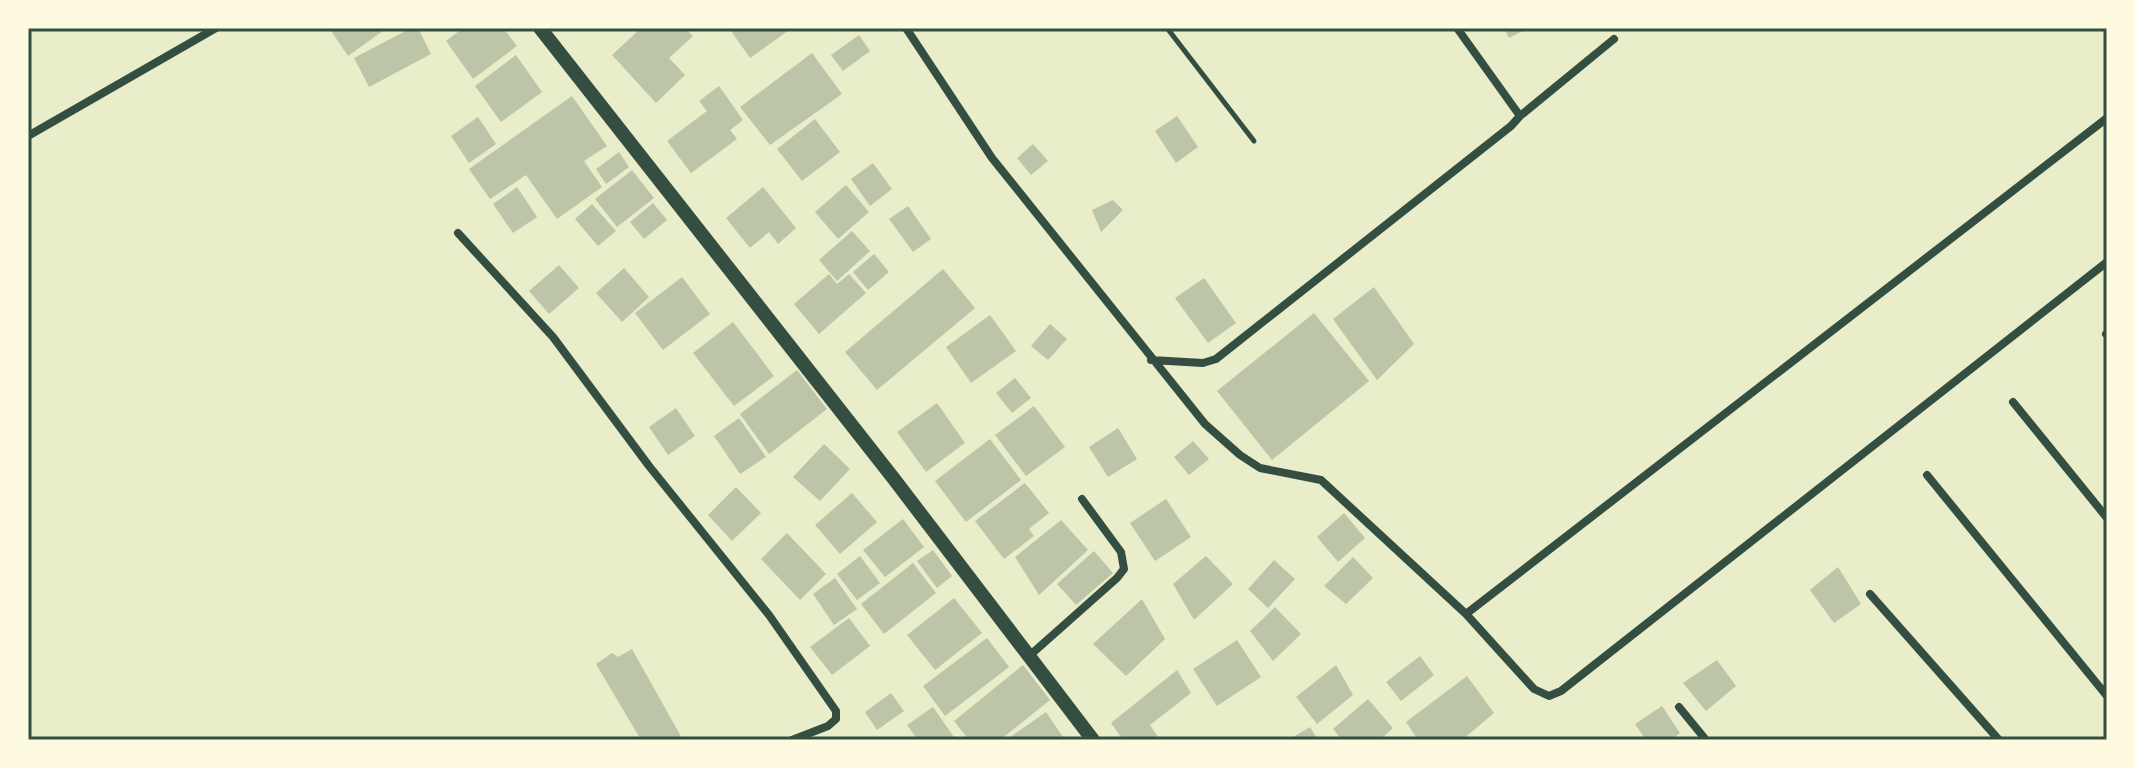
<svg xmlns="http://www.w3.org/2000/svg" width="2135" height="768" font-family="'IBM Plex Sans',sans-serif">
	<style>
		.building { fill: #bcc5a7 }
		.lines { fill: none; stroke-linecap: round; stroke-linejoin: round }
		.path { stroke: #344e41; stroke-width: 5 }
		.minor { stroke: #344e41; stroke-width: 8 }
		.tertiary { stroke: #344e41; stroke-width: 14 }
		.neatline { fill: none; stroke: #344e41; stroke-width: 3 }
	</style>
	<rect width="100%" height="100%" fill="#e9edc9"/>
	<!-- building -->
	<path class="building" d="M335 28H387L348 56 331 31Z
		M411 28H418L431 54 369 87 354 58Z
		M463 28H503L517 46 473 79 446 41Z
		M641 28H685L693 36 669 58 685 75 656 103 612 55Z
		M734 28H792L750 58 731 31Z
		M1504 28H1529L1509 38Z
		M859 35 870 51 843 71 831 55Z
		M812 53 842 94 770 145 740 107Z
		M516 55 542 92 501 122 475 86Z
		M719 86 743 120 730 130 737 139 691 173 667 141 707 111 699 101Z
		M572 96 607 146 584 161 602 187 557 219 526 175 490 199 469 169Z
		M1177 116 1198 147 1176 163 1155 131Z
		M478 117 496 144 469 163 451 136Z
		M815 119 840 152 802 181 777 149Z
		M1033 144 1048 161 1031 175 1017 158Z
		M619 152 629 167 606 184 596 169Z
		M873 163 892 189 870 206 851 179Z
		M632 170 654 198 617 227 595 199Z
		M846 185 869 212 838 239 815 212Z
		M517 187 537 217 513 233 493 204Z
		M763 187 796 228 778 244 769 232 750 248 726 218Z
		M1113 200 1123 210 1101 232 1092 210Z
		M653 203 667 220 644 239 630 222Z
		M592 204 616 231 598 246 575 219Z
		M908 206 931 239 913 252 889 219Z
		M852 231 870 251 837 281 819 260Z
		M874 254 889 272 868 290 853 272Z
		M559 265 579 288 549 314 529 291Z
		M624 268 649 297 622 322 596 293Z
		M943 269 975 308 877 390 845 352Z
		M829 274 837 284 849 274 866 293 819 334 794 304Z
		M682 277 710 314 663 350 635 313Z
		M1204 278 1236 323 1208 343 1175 298Z
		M1374 287 1414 344 1377 380 1333 319Z
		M1314 313 1369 381 1272 460 1217 391Z
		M990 315 1016 351 971 383 946 347Z
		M733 322 774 376 734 406 693 353Z
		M1050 324 1067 339 1048 360 1031 346Z
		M797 370 827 409 769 454 740 414Z
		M1015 378 1031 398 1012 413 996 393Z
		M937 403 965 443 926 472 897 432Z
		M1034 406 1065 447 1026 476 995 435Z
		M676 408 695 436 668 455 649 427Z
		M739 418 766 457 740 474 714 436Z
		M1118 428 1137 459 1108 477 1089 447Z
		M990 439 1021 480 966 522 935 481Z
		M1193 441 1209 459 1189 475 1174 457Z
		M824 444 850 469 820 501 793 477Z
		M1025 483 1049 513 1029 529 1034 536 1004 559 975 521Z
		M736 487 761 513 732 541 708 515Z
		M852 493 877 522 840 554 815 525Z
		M1166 499 1191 537 1155 561 1130 523Z
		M1344 513 1365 538 1338 562 1317 537Z
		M903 519 924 547 885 577 863 550Z
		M1061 520 1088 550 1039 595 1015 557Z
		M787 533 826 574 800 600 761 559Z
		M933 550 952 576 937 588 917 561Z
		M1094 551 1113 573 1076 605 1057 584Z
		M860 556 880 583 857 600 837 574Z
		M1206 556 1233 584 1194 620 1173 584Z
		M1353 557 1373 578 1346 604 1324 586Z
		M1274 560 1295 579 1268 608 1248 589Z
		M913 563 936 593 884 634 861 604Z
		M1838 567 1861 604 1834 623 1810 590Z
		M835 578 857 609 834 625 813 594Z
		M954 598 982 633 935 670 907 635Z
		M1142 599 1165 639 1126 676 1093 644Z
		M1275 607 1301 634 1273 661 1250 631Z
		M849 618 870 646 832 675 810 647Z
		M987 638 1009 667 945 716 923 686Z
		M1237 640 1261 677 1217 706 1193 669Z
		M632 649 683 740H641L596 664 612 653 618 657Z
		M1420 656 1434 675 1401 701 1386 682Z
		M1717 660 1736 686 1706 711 1683 683Z
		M1023 665 1050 700 1000 740H969L954 721Z
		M1336 665 1353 695 1317 724 1296 697Z
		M1177 670 1191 693 1150 725 1160 740H1123L1111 723Z
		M1467 676 1494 713 1462 740H1418L1406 722Z
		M891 693 904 711 877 730 865 712Z
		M1368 699 1393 728 1380 740H1342L1333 729Z
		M1662 706 1680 733 1671 740H1646L1635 724Z
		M933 707 956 740H918L907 725Z
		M1046 712 1065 740H1006Z
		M1310 727 1318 740H1288Z"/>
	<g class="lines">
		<!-- path -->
		<path class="path" d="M1167 28 1254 141"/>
		<!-- minor -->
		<path class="minor" d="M906 28 992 158 1205 424 1240 455 1260 468 1321 480 1466 614 1534 689 1549 696 1561 691 2107 262
			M1520 116 1614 39
			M28 136 216 28
			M458 233 553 337 649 466 769 615 836 711V719L828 726 792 740
			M2106 334 2107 335
			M1151 360 1203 363 1216 359 1511 126 1520 116 1457 28
			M2013 402 2107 518
			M1927 475 2107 696
			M1870 594 1999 740
			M1466 614 2107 118
			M1028 657 1117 578 1124 569 1121 552 1082 499
			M1679 707 1706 740"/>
		<!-- tertiary -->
		<path class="tertiary" d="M540 28 894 479 1093 740"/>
	</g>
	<!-- border -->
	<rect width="2135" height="768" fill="none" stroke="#fefae0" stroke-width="60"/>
	<rect x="30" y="30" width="2075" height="708" class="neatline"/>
</svg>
